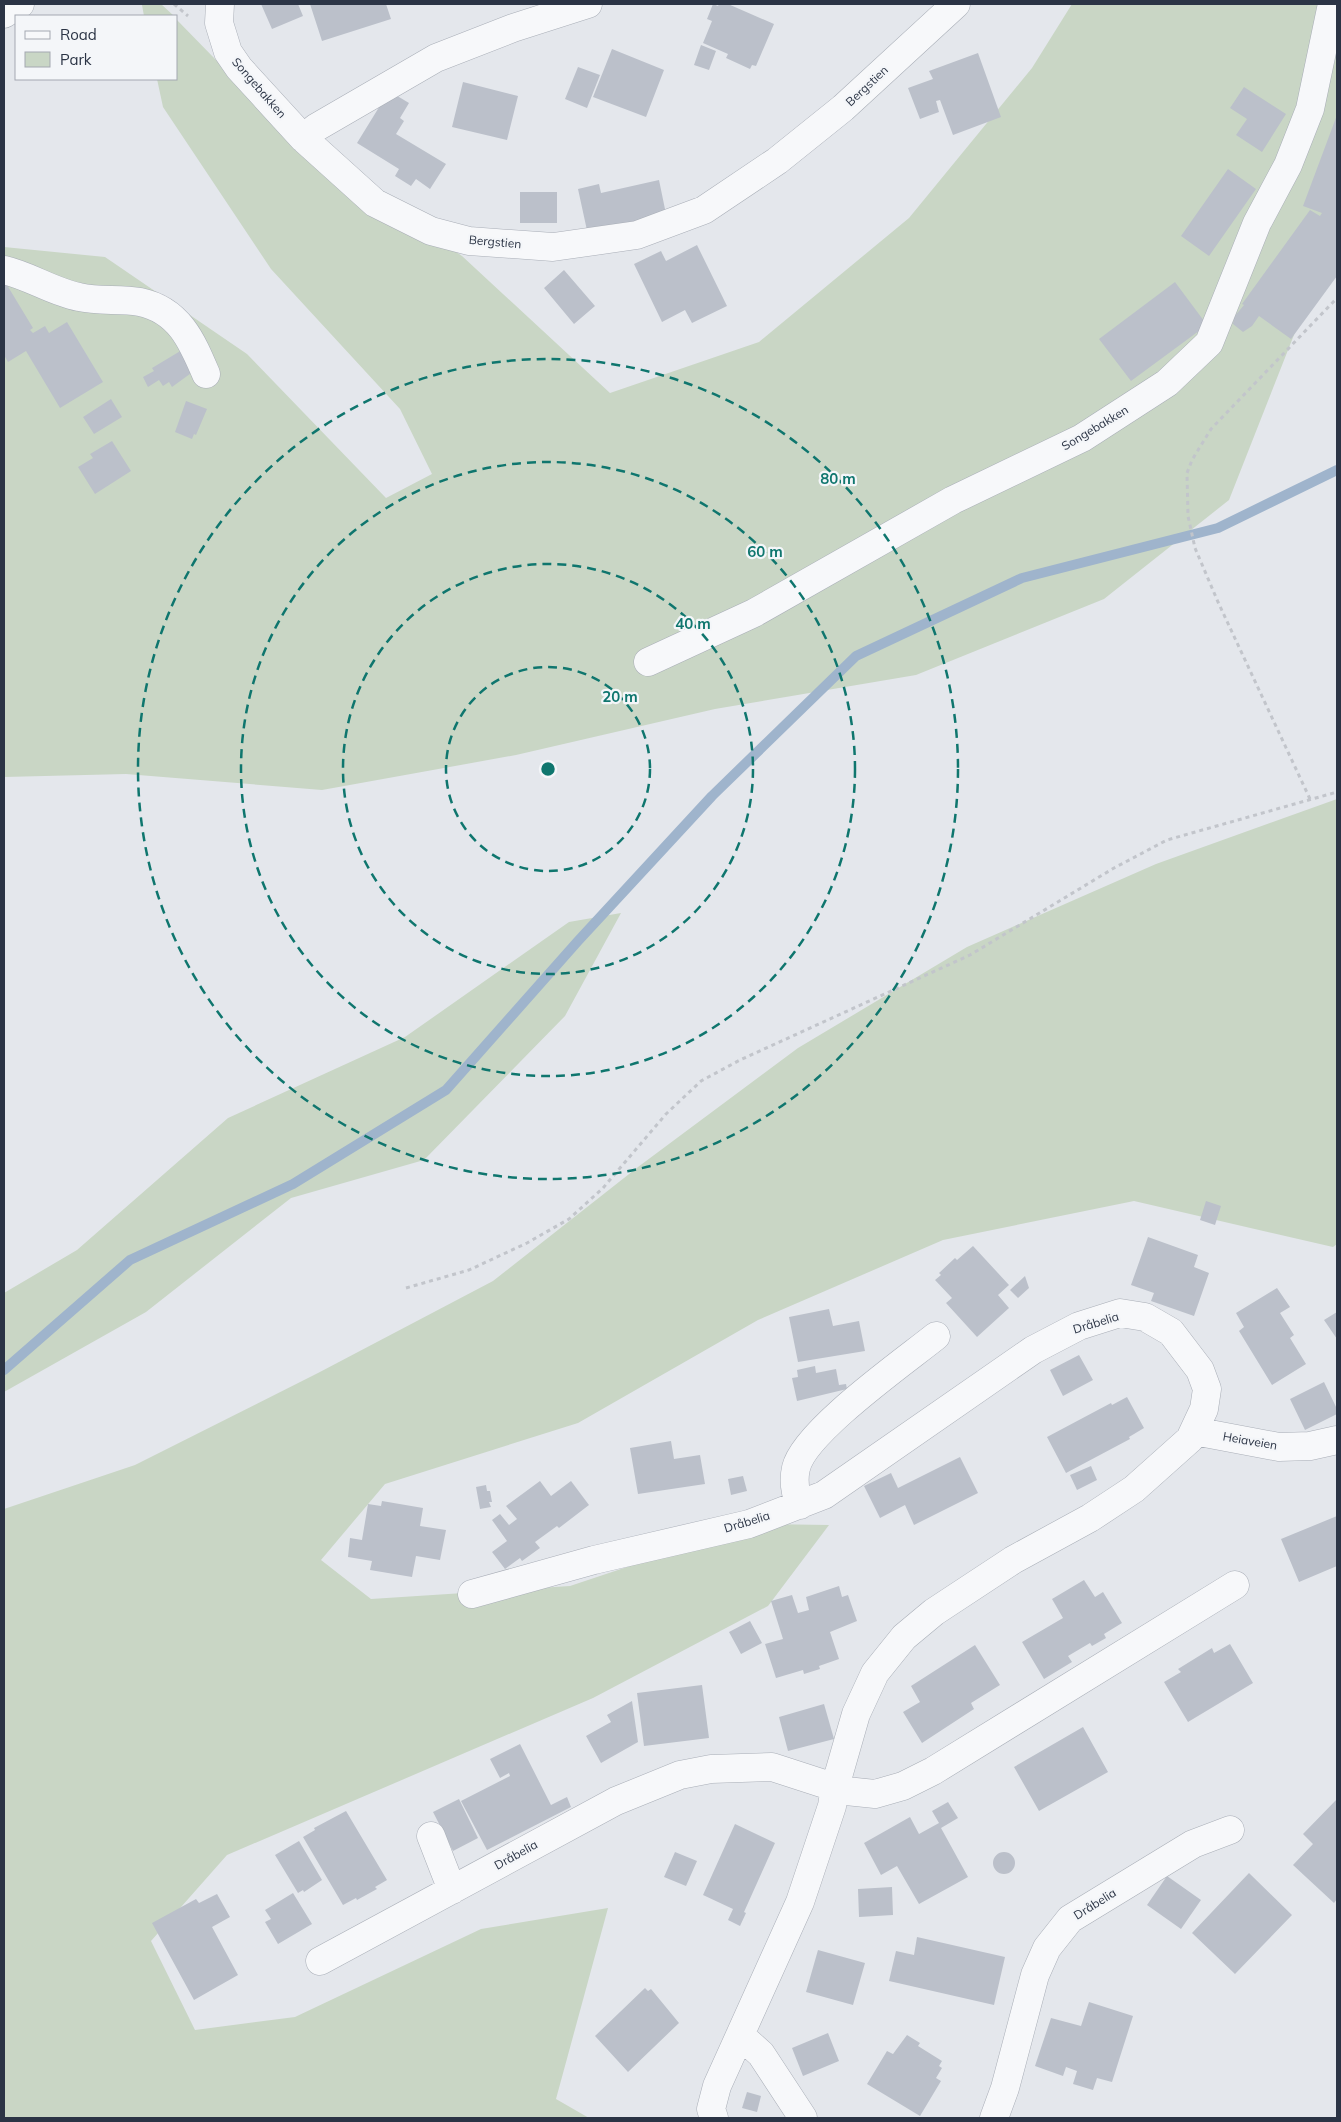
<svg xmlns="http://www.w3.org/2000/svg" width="1341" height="2122" font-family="Mulish,sans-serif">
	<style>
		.green { fill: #c9d6c5 }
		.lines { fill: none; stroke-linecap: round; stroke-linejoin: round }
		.stream { stroke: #9fb4cc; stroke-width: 10 }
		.building { fill: #bbc0ca }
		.minor-casing { stroke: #a9aeb7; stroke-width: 29 }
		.path { stroke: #c2c5cb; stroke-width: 3; stroke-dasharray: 4 4; stroke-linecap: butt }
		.minor { stroke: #f7f8fa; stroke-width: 28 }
		.ring { fill: none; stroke: #0f766e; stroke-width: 2.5; stroke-dasharray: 9 6 }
		.labels { text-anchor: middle; stroke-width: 4.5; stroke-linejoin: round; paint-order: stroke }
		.street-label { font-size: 12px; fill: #2b3445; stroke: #f4f6f9 }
		.centre { fill: #0f766e; stroke: #f4f6f9; stroke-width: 2.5 }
		.ring-label { font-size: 15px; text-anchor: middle; font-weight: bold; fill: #0f766e; stroke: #f4f6f9; stroke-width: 4.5; stroke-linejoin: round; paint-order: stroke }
	</style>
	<rect width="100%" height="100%" fill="#e4e7ec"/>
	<!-- green -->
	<path class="green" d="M144 4H161L174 16H144L142 5Z
		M1072 4H1337V239L1303 312 1229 500 1104 599 916 675 715 709 516 755 322 790 126 774 4 777V247L105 257 247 354 386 498 432 474 400 409 271 269 163 107 157 79H176V19L294 140 462 256 610 393 759 342 909 218 1032 68Z
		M1337 799V1244L1333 1247 1134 1201 943 1240 758 1320 578 1423 385 1484 321 1560 371 1599 570 1586 756 1524 829 1525 768 1606 593 1698 227 1855 151 1941 195 2030 295 2017 481 1929 608 1908 556 2099 589 2118H4V1509L135 1465 318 1373 493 1281 638 1167 798 1048 967 947 1156 864Z
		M621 913 565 1016 424 1160 291 1198 146 1312 4 1392V1293L77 1250 228 1118 405 1037 569 922Z"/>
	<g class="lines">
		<!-- stream -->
		<path class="stream" d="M4 1370 130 1260 293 1184 446 1090 578 941 712 796 856 656 1022 578 1218 528 1337 470"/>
	</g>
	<!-- building -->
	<path class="building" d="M261 4H298L303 16 272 29Z
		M310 4H386L391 19 322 41Z
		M713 4 718 6 719 4H728L774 24 756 66 752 65 750 69 726 58 728 54 703 43 712 21 707 19Z
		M701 45 716 51 709 70 694 65Z
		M612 49 664 70 646 117 593 97Z
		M978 53 1001 117 953 135 940 100 936 101 939 112 920 119 908 88 933 79 929 71Z
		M578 67 600 75 587 108 565 99Z
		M463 82 518 96 507 140 452 127Z
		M1244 87 1286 114 1262 152 1236 135 1247 119 1230 108Z
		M389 91 409 103 400 118 404 121 396 134 446 164 430 189 416 179 411 186 395 176 399 169 357 143Z
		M1337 115V276L1291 339 1259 316 1252 326 1243 332 1233 324 1234 317 1244 305 1242 304 1310 210 1320 216 1322 213 1303 206Z
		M1228 169 1256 189 1209 256 1181 236Z
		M659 180 666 214 588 235 578 189 599 184 601 193Z
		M520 192H557V223H520Z
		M697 245 727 306 692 323 685 310 662 322 634 264 661 251 666 261Z
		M564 270 595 306 574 324 544 288Z
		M4 280 33 328 30 330 33 333 45 326 49 333 67 322 103 382 60 408 26 351 8 362 4 355Z
		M1175 282 1207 325 1131 381 1099 339Z
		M182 350 194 371 172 387 169 382 163 386 159 380 148 387 143 377 154 371 152 368Z
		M111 399 122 417 94 434 83 417Z
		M186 401 207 409 196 435 194 434 192 439 175 432Z
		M112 441 131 471 95 494 78 467 93 458 90 454Z
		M1206 1201 1221 1206 1215 1225 1200 1220Z
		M1148 1237 1198 1255 1194 1267 1209 1273 1194 1316 1151 1301 1154 1293 1131 1285Z
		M973 1246 1009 1285 998 1295 1009 1308 977 1337 946 1303 952 1298 935 1280 941 1275 939 1273 955 1258 957 1260Z
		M1025 1276 1029 1288 1018 1298 1010 1290Z
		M1277 1288 1290 1307 1280 1313 1294 1335 1290 1338 1306 1364 1272 1385 1239 1331 1244 1327 1236 1313Z
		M829 1309 833 1326 859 1321 865 1351 798 1362 789 1317Z
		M1337 1312V1339L1324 1320Z
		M1079 1355 1093 1380 1063 1396 1050 1370Z
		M815 1366 816 1373 836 1369 839 1385 846 1384 847 1389 797 1401 792 1378 798 1377 797 1370Z
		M1324 1382 1337 1409V1414L1305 1430 1290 1399Z
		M1127 1397 1144 1428 1129 1437 1130 1439 1066 1473 1047 1437 1111 1403 1112 1405Z
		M671 1441 674 1459 700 1455 705 1484 638 1494 630 1448Z
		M960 1457 978 1493 914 1525 905 1505 880 1518 864 1486 891 1473 898 1488Z
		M1091 1466 1097 1480 1077 1490 1070 1475Z
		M743 1476 747 1491 731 1495 728 1479Z
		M540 1481 551 1496 571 1481 589 1505 559 1528 557 1526 535 1542 540 1548 522 1561 520 1558 505 1569 492 1552 507 1541 492 1520 500 1514 509 1525 517 1519 506 1506Z
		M486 1485 487 1491H490L492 1502H489L491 1507 480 1509 476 1487Z
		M382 1501 423 1508 420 1526 446 1530 440 1560 416 1556 412 1577 370 1570 372 1561 348 1557 350 1538 362 1540 368 1504 381 1506Z
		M1337 1516V1566L1299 1582 1281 1539Z
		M1084 1580 1095 1597 1103 1592 1122 1623 1104 1634 1106 1638 1092 1646 1090 1643 1068 1656 1072 1662 1044 1679 1022 1642 1063 1618 1052 1599Z
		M839 1586 842 1597 848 1595 857 1621 830 1632 839 1659 819 1666 820 1669 804 1674 803 1670 776 1678 765 1644 783 1639 771 1601 792 1595 798 1613 809 1610 806 1597Z
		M750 1621 762 1643 741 1654 729 1632Z
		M1230 1644 1253 1683 1188 1722 1164 1682 1181 1672 1178 1669 1212 1648 1214 1653Z
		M975 1645 1000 1685 971 1703 974 1709 922 1743 903 1712 920 1702 911 1686Z
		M702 1685 709 1738 644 1746 637 1693Z
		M632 1701 638 1742 601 1763 586 1736 611 1722 607 1715Z
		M824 1704 834 1739 788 1751 779 1717Z
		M1083 1727 1108 1772 1039 1811 1014 1767Z
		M520 1744 551 1805 567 1797 571 1807 487 1850 461 1801 510 1776 509 1773 500 1778 490 1759Z
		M459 1799 478 1838 453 1851 433 1812Z
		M1337 1799V1899L1334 1903 1293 1865 1313 1844 1303 1834Z
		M948 1802 958 1818 941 1828 968 1877 919 1904 897 1866 881 1875 864 1843 910 1817 919 1834 939 1823 932 1811Z
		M346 1811 387 1880 375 1887 377 1889 357 1900 356 1898 343 1905 303 1837 315 1830 314 1828Z
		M735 1824 775 1843 744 1912 746 1913 740 1926 728 1920 733 1909 703 1895Z
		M299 1841 322 1880 304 1892 303 1890 298 1893 275 1855Z
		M993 1863a11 11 0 1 1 22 0a11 11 0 1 1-22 0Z
		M675 1852 697 1861 686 1886 664 1877Z
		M1249 1873 1292 1915 1235 1974 1192 1933Z
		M1167 1876 1201 1900 1181 1929 1147 1905Z
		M892 1887 893 1915 859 1917 858 1889Z
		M293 1893 312 1924 278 1944 265 1922 271 1919 265 1910Z
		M217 1894 230 1917 212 1927 238 1975 194 2000 152 1923 196 1899 199 1903Z
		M917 1937 1005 1957 994 2005 889 1981 896 1951 914 1955Z
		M818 1950 865 1963 853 2005 806 1992Z
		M645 1988 648 1991 651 1989 679 2023 628 2072 595 2036Z
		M1089 2002 1133 2016 1112 2082 1097 2078 1093 2090 1073 2084 1077 2071 1066 2067 1063 2076 1035 2066 1051 2018 1081 2026Z
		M828 2033 839 2061 803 2076 792 2048Z
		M907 2035 920 2043 918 2046 942 2061 939 2066 942 2068 936 2078 941 2081 920 2116 867 2084 887 2051 893 2054Z
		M747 2092 761 2096 757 2112 742 2108Z"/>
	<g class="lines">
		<defs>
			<path id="minor" d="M220 4 219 23 228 52 239 68 303 138 375 203 431 231 469 241 553 247 637 235 704 210 777 161 843 108 956 4
				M4 14 20 4
				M303 138 317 127 436 58 513 28 588 4
				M4 270C30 276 53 292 79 297 99 302 120 298 140 302 179 310 192 341 206 374
				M648 662 754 613 953 500 1082 438 1167 383 1209 343 1257 223 1288 165 1310 109 1332 4
				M1194 1431 1279 1447 1310 1446 1337 1440
				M800 1505C795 1493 793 1481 796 1468 804 1432 905 1361 936 1336
				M472 1594 594 1560 749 1524 824 1495 1033 1350 1079 1326 1120 1313 1145 1317 1171 1332 1200 1370 1207 1389 1204 1409 1190 1439 1134 1489 1090 1518 1013 1560 934 1612 904 1637 875 1673 856 1714 835 1787 832 1806 800 1902 717 2086 711 2109 714 2118
				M431 1836 452 1890
				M320 1961 616 1801 680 1775 711 1769 772 1767 846 1791 875 1794 903 1786 933 1771 1235 1585
				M740 2035 761 2054 803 2118
				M994 2118 1005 2088 1035 1975 1047 1948 1070 1919 1193 1844 1230 1830"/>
		</defs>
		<!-- minor casing -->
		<use href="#minor" class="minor-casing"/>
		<!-- path -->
		<path class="path" d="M174 4 188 16
			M1310 799 1218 602 1195 548 1188 516 1187 473 1192 460 1211 429 1337 298
			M406 1288 469 1270 527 1243 569 1219 603 1188 666 1114 701 1081 740 1060 970 955 1114 868 1167 840 1337 792"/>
		<!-- minor -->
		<use href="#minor" class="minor"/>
	</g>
	<!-- distance rings -->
	<g class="ring">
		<circle cx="548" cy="769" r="102"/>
		<circle cx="548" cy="769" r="205"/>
		<circle cx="548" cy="769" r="307"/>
		<circle cx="548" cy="769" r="410"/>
	</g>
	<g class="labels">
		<!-- street labels -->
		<g class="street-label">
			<text transform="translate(867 86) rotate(-43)" y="4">Bergstien</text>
			<text transform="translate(259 88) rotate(49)" y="4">Songebakken</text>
			<text transform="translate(495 242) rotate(5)" y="4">Bergstien</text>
			<text transform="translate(1095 428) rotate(-31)" y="4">Songebakken</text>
			<text transform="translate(1096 1323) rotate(-17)" y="4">Dråbelia</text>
			<text transform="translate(1250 1441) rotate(10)" y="4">Heiaveien</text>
			<text transform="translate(747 1522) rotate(-17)" y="4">Dråbelia</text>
			<text transform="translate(516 1855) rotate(-29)" y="4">Dråbelia</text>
			<text transform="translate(1095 1904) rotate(-32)" y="4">Dråbelia</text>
		</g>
	</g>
	<circle cx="548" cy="769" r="8" class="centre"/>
	<g class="ring-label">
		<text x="838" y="484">80 m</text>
		<text x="765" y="557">60 m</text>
		<text x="693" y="629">40 m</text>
		<text x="620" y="702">20 m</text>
	</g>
	<!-- border -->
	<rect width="1341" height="2122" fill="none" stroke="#2b3445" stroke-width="10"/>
	<!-- legend -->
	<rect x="15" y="15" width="162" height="65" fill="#f4f6f9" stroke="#a4a8b1"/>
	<rect x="25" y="31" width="25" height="8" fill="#f7f8fa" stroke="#a4a8b1"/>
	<text x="60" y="40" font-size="15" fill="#2b3445">Road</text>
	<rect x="25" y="52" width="25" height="15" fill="#c9d6c5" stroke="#a4a8b1"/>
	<text x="60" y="65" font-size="15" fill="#2b3445">Park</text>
</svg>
